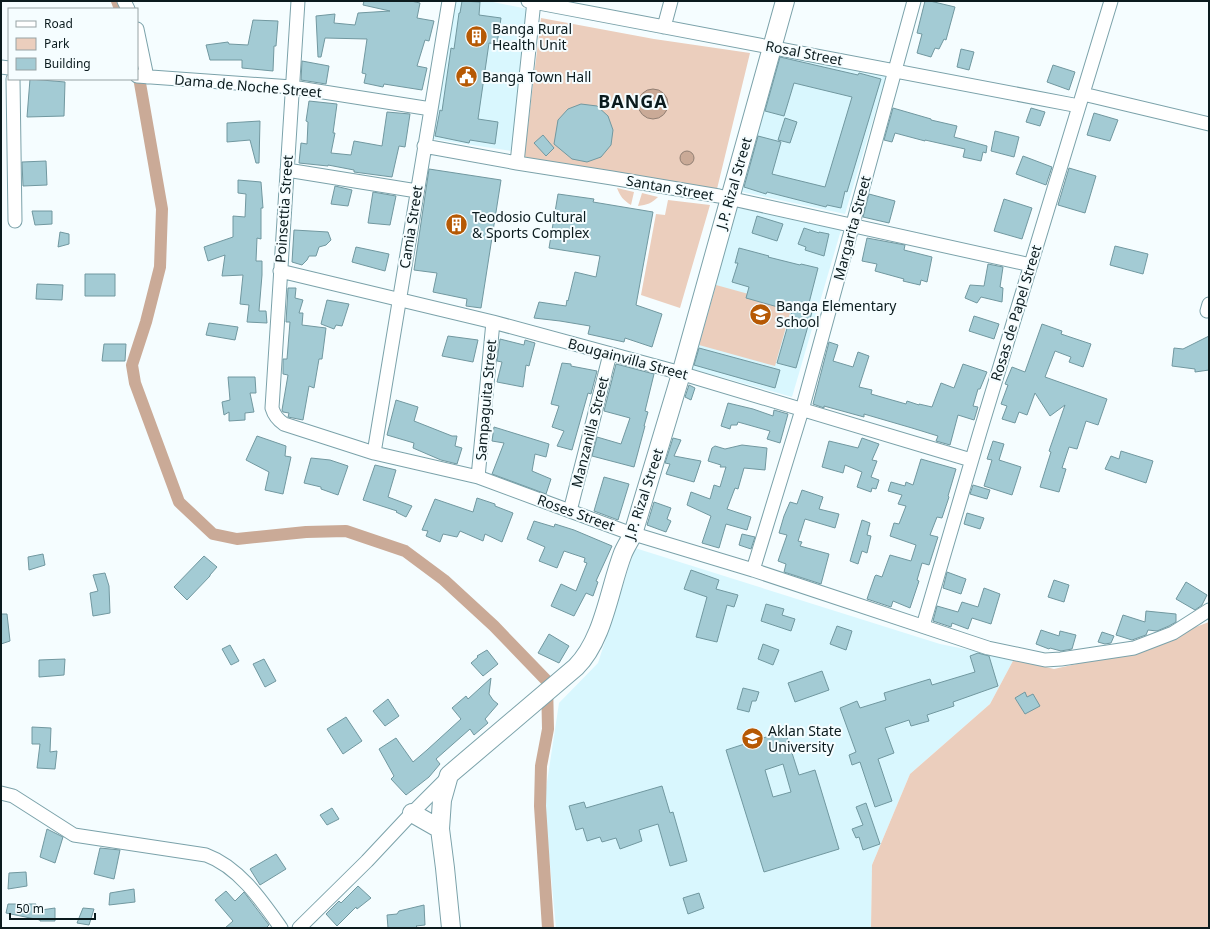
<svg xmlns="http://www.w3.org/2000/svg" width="1210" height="929" font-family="'Noto Sans',sans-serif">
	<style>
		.built { fill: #d9f7fe }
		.green { fill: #ebcebd }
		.water { fill: #caaa97; stroke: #917f73 }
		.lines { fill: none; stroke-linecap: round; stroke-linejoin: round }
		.canal { stroke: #caaa97; stroke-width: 12 }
		.building { fill: #a3cbd4; stroke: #7198a0; fill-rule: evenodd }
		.street-casing { stroke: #7ba2aa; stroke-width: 15 }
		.secondary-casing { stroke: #7ba2aa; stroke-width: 20 }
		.street { stroke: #fff; stroke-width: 13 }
		.secondary { stroke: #fff; stroke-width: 18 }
		.labels { text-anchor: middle; stroke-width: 4; stroke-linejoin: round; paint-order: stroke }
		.poi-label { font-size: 14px; fill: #0b1b1e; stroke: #f5fdff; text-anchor: start }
		.street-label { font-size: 14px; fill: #0b1b1e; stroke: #f5fdff }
		.district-label { font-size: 18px; font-weight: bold; letter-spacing: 1px; fill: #0b1b1e; stroke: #f5fdff }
	</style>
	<rect width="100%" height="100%" fill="#f5fdff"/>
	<!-- built -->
	<path class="built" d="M455 1H488L528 9 511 151 433 139Z
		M775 53 886 76 845 214 738 191Z
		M733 207 841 230 792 397 689 368Z
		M635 548 940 644 1014 659 990 704 910 774 872 865 871 928H556L544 802 559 703 598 663Z"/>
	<!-- green -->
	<path class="green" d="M541 18 654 39 750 53 717 189 524 158Z
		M617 188 634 192 631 205C623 200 620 196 617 188Z
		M642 193 658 197C652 203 647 205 638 206Z
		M668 200 710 205 680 308 641 295 656 214 665 215Z
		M716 285 792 306 775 366 699 345Z
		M1209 622V928H871L872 865 910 774 990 704 1014 659 1054 669 1126 653Z"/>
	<!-- water -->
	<path class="water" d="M638 104a15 15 0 1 1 30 0a15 15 0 1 1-30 0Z
		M680 158a7 7 0 1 1 14 0a7 7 0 1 1-14 0Z"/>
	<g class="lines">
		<!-- canal -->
		<path class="canal" d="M117 1 120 9
			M137 66 162 209 160 267 146 322 132 365 135 383 179 502 213 534 237 539 306 532 346 531 405 551 444 580 494 626 547 681 548 729 541 766 540 806 548 928"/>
	</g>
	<!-- building -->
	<path class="building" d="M364 1H411L420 3 417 18 434 21 429 41 425 40 417 66 427 68 422 90 384 84 383 87 364 83 366 74 362 73 367 39 325 38 321 57H318L316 16 335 14 334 23 355 25 358 13 390 11 363 5Z
		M462 1 480 2 479 15 501 18 497 44 489 43 478 119 498 122 495 144 470 140 469 143 435 136 440 110 442 111 451 48 454 49 459 13H460Z
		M925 1H930L955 7 946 40 944 39 939 49 935 48 931 57 917 53 922 34 917 33Z
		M253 20 278 21 276 46H274L273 71 242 68V60H210L206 45 228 42 229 44 248 45Z
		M961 49 974 52 969 70 957 67Z
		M780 57 858 75 859 73 881 79 847 192 845 191 841 208 827 205 826 207 767 192 766 194 744 187 758 136 781 142 772 174 825 187 852 97 794 83 784 116 765 111Z
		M302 61 329 66 326 84 301 80Z
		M1053 65 1075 72 1069 90 1047 82Z
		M30 79 65 82 64 116 27 117Z
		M309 101 337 104 333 133H335L331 153 351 155 354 141 382 146 387 112 410 114 405 147 399 146 392 177 354 172V170L328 165V166L299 163 301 143 307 144 308 122 306 121Z
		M581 104 597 106 608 116 613 130 611 145 601 157 587 162 572 159 554 144 558 120 568 109Z
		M893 108 931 119V120L957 126 954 137 987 146 986 153 983 152 981 161 963 157 965 149 925 140V141L895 133 892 142 884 140Z
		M1031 108 1045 112 1040 126 1026 122Z
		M1094 113 1118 120 1110 141 1087 135Z
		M785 118 797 122 790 143 778 140Z
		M260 121 259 163H256L250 140 227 142V123Z
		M995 131 1019 137 1014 157 991 151Z
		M543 135 554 148 546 156 534 143Z
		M1023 156 1052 167 1046 185 1016 174Z
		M46 161 47 185 23 186 22 162Z
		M1069 168 1096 176 1085 213 1058 205Z
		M429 169 501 180 481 308 466 306 467 299 433 292 437 273 414 270Z
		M238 180 261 182 263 208H261V239L257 238 256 261H262V275L259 311H266L267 323 247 322 249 305 240 304 243 275 222 276 225 255 208 261 204 247 233 237V216L245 217 246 194 238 193Z
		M335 186 352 190 348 206 331 204Z
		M373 192 396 196 390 225 368 223Z
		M558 194 594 199 593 202 653 212 636 305 662 314 652 347 625 338 624 342 588 334 590 326 560 321 534 318 539 302 566 306 567 300 568 301 575 272 596 277 600 256 549 248Z
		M869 194 895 201 889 223 863 217Z
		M1004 199 1032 208 1022 239 994 231Z
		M32 211H52V224L35 225Z
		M757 216 783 224 777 241 752 233Z
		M804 228 819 233V232L829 234 824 256 805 250 806 247 798 244Z
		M294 230 328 232 331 240 326 245 319 247 316 256H309L307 260 302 265 292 262Z
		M60 232 69 234V244L58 247Z
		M867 238 905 245 904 250 932 257 927 282 921 280 920 285 903 281 904 279 875 271 877 264 862 261Z
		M1115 246 1148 254 1143 274 1110 265Z
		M356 247 389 254 385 271 352 262Z
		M739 248 769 256 768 257 800 265 801 264 818 268 809 303 814 305 796 368 777 363 792 311 746 298 749 287 732 282 738 263H735Z
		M988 264 1003 267 1000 287 1003 288 1002 302 981 297 977 303 965 298 970 285 984 286Z
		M85 274H115V296H85Z
		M37 284 63 285 62 300 36 299Z
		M288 288H296L295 298 303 300 299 313H303L302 325 326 328 322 359H319L314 388 309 386 303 420 288 417 289 413 283 412 282 410 288 375 283 374V359H287L290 322H286Z
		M327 300 349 304 342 326 336 325 334 329 321 324Z
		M974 316 999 324 994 339 969 331Z
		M209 323 238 327 235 340 206 335Z
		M1042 324 1062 331 1061 334 1091 344 1083 367 1069 362 1071 357 1055 351 1045 377 1107 399 1098 425 1086 421 1077 449 1069 447 1062 468 1066 469 1059 492 1040 487 1051 452 1049 451 1065 405 1050 416 1035 393 1027 415 1019 412 1015 423 1002 419 1007 406 1001 404 1008 385 1005 384 1012 367 1025 372Z
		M448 336 478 340 473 362 442 356Z
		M1209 336V370L1195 372V369L1172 366 1174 348 1183 349Z
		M500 339 524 345 525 340 535 343 529 366 526 365 523 387 497 382 502 362 497 361Z
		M829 342 838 345 833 361 853 367 858 352 869 356 859 387 872 390 871 394 906 404 907 401 919 405V404L932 407 941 383 954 388 963 364 987 372 980 389H978L973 406 978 407 974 420 958 415 950 445 936 441 938 436 912 428 864 414V417L824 406V408L813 404Z
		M104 344H126L125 361H102Z
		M699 348 780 370 775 388 694 365Z
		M562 363 571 364V366L597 371 591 394 588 393 572 450 557 446 564 431 552 427 559 406 551 404Z
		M616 364 654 374 645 411 648 412 644 426H645L634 467 592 456 597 437 621 444 630 418 604 411Z
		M228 377H255L256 393H250L254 412 245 413V420L229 421V412L224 415 222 402 230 400Z
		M689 385 695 388 691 400 685 397Z
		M396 400 418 407 414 421 452 436H457L455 446 462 448 457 464 441 460 413 448 414 443 387 435Z
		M728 403 753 409 773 416 774 410 788 414 780 443 767 439 770 431 738 422 737 425H731L730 429 721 426Z
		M494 427 549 444 546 457 535 454 532 471 551 479 546 494 492 474 504 443 492 441Z
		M257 436 286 446 285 456 291 457 283 494 265 490 269 472 246 460Z
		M673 438 681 440 674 456 701 461 694 482 666 474 670 464 665 463Z
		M862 438 879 444 872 460 877 461 871 477 879 480 876 489 872 488 871 492 857 487 862 472 845 465 843 473 822 467 829 441 858 448Z
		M993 441 1004 444 999 460 1021 467 1012 495 984 486 992 460 987 459Z
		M742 445 767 448 765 470 744 468 738 489 735 488 727 509 751 517 747 530 726 524 719 548 702 543 711 516 687 505 691 492 710 499 714 485 720 487 726 467H720L721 465 708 461 712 448 715 446 725 449Z
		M1121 451 1153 461 1146 483 1105 469 1111 456 1119 459Z
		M311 458 330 460 348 466 338 495 321 489V487L304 483Z
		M921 459 956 469 948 496 949 497 942 518 937 517 930 535 938 537 929 565 922 563 917 580 919 581 910 608 893 601 891 607 867 599 875 576 876 575 882 577 890 555 911 561 916 545 890 536 894 523 899 524 906 506 898 504 902 495 888 491 891 482 905 486 906 482 913 485Z
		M375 465 396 470 388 497 412 506 406 517 396 512 397 511 363 500Z
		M604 477 629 484 618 520 594 511Z
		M973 485 990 490 987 499 970 494Z
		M802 490 823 497 819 509 839 514 835 528 805 519 798 541 802 542 800 546 829 554 821 584 784 572 786 564 778 561 787 535 779 533 784 516 790 502 797 504Z
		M477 498 495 504V506L513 513 502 542 485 534 483 541 460 531 457 537 443 534 440 542 426 536 428 531 422 530 435 499 473 512Z
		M654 502 671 508 667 519 671 521 666 532 647 525Z
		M967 513 984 518 980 529 964 524Z
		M862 520 870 523 867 535 871 536 867 553 862 551 858 564 850 561Z
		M534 521 554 527 555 524 574 530 612 546 596 581 598 582 593 596 586 593 574 616 551 606 561 584 576 591 587 563 584 562 585 558 564 551 557 568 539 561 545 547 527 539Z
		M742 534 755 537 751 549 739 545Z
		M43 554 45 565 29 570 28 557Z
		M204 556 217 567 210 575V576L187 600 174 587Z
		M691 570 719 580 716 589 738 595 734 607 727 605 717 642 696 637 707 597 684 589Z
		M947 572 966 579 961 594 943 588Z
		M105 573 109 586 110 613 93 616 90 593 98 591 93 575Z
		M1054 580 1069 585 1064 602 1048 597Z
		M1186 582 1207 595 1202 605 1195 610 1176 599Z
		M984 588 1000 594 991 624 972 618 968 629 952 623 951 627 933 621 937 606 958 612 962 602 978 607Z
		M766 604 784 609 782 615 795 619 791 631 761 621Z
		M1146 611 1176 614V622L1169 626 1157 631 1148 630 1146 635 1132 640 1116 635 1123 615 1145 622Z
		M1 614H7L10 641 1 644Z
		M837 626 852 631 846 650 830 644Z
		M1041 630 1059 636 1060 631 1076 635 1072 649 1061 651 1050 648 1049 649 1036 644Z
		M1102 632 1114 636 1111 643 1105 644 1098 642Z
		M549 634 569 646 559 663 538 653Z
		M763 644 779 650 773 665 758 659Z
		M230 645 239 661 231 665 222 649Z
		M487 650 498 664 483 676 471 663 478 657 477 656Z
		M978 653 989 656 998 686 953 702 954 706 927 715 929 721 911 726 909 720 885 728 894 753 878 759 892 801 875 807 860 762 852 765 849 755 856 752 840 708 857 701 860 708 886 700 884 693 930 679 932 685 975 672 970 656Z
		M65 659 64 675 39 677V660Z
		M264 659 276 681 265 687 253 664Z
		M822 671 829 690 795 702 788 683Z
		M491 678 489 694 493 700 498 704 485 719 488 723 474 735 470 729 436 759 440 764 429 777 406 795 391 779 394 776 379 749 396 738 413 762 427 750 461 719 452 708 466 696 468 699Z
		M743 688 759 692 756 701H752L749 712 737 709Z
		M1025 692 1027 697 1033 694 1040 706 1025 714 1015 698Z
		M388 699 399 716 385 726 373 711Z
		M346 717 362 741 343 754 327 729Z
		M32 727 51 728 50 752 57 751 55 769 37 768 40 744H32Z
		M785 731 799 775 815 770 839 849 764 872 726 750ZM783 764 791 792 773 797 765 770Z
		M662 786 670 813 673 812 687 861 670 866 658 824 639 830 642 841 620 849 616 838 602 842 600 837 587 841 583 828 576 830 569 806 584 802 586 808Z
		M866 803 880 844 863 850 859 837 856 838 852 829 863 825 856 807Z
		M332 808 339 819 327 825 320 815Z
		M47 829 63 837 55 863 40 857Z
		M100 848 120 850 114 879 94 874Z
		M276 854 286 869 260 885 250 869Z
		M26 872 27 886 8 889 9 873Z
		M358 886 371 898 357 909 356 907 337 926 326 914 339 901 341 903Z
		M134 889 135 902 109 905 110 893Z
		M226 891 235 901 244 892 269 925 266 928H225L233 921 215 900Z
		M699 893 704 908 688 914 683 898Z
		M8 904H36L34 911 55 908V921H40V920L6 913Z
		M424 905 425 925 416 926 418 928H388L387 915 397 914 399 911Z
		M83 908 94 909 89 925 77 923Z"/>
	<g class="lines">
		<defs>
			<path id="street" d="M124 1 128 9
				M298 1 272 408C274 415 278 420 284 424L374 453 478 477 624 531 753 570 988 648 1045 660 1061 659 1134 648 1173 633 1209 610
				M528 1 1079 106
				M664 27 671 1
				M137 29 147 77
				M1 67 9 68
				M137 76 292 87 431 109
				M13 79 15 221
				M1083 94 1209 124
				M424 146 517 163 612 178 719 196 1031 265
				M517 163 534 1
				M287 170 417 191
				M280 271 493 322 670 370 971 460
				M1207 311 1209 304
				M374 453 449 1
				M478 477 493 322
				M570 511 610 354
				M753 570 802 410 914 1
				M923 626 980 432 1111 1
				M1 793 13 796 74 835 206 855C239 867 262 901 281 928
				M299 928 367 861 412 813 448 777"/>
			<path id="secondary" d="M412 813 440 829
				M451 928 445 868 440 829 442 800 449 775 576 667C604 639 609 589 623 553 626 546 630 540 633 534L681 374 785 1"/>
		</defs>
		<!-- street casing -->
		<use href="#street" class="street-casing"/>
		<!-- secondary casing -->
		<use href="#secondary" class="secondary-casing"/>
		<!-- street -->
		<use href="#street" class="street"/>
		<!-- secondary -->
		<use href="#secondary" class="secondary"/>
	</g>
	<!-- icons -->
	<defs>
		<symbol id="building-disc" viewBox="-11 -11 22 22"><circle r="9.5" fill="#b65904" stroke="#f5fdff"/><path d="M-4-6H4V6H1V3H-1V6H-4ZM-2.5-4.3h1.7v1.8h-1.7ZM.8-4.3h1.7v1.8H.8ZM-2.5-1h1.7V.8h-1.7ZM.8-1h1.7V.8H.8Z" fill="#fff"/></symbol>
		<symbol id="civic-disc" viewBox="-11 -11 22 22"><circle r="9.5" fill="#b65904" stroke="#f5fdff"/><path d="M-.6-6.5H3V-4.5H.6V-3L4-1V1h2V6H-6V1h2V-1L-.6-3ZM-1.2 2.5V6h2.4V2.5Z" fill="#fff"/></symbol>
		<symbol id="school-disc" viewBox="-11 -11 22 22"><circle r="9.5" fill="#b65904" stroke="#f5fdff"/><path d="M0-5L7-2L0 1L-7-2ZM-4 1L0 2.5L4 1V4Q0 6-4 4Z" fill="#fff"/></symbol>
		<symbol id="university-disc" viewBox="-11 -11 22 22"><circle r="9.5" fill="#b65904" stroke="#f5fdff"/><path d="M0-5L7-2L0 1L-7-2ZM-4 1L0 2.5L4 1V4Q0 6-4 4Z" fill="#fff"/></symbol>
	</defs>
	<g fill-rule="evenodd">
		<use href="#building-disc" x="464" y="24" width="25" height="25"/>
		<use href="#civic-disc" x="454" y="64" width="25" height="25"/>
		<use href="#building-disc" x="444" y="212" width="25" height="25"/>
		<use href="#school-disc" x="748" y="302" width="25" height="25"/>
		<use href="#university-disc" x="740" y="726" width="25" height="25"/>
	</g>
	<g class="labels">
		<!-- poi labels -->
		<g class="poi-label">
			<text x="492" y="34">Banga Rural<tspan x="492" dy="16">Health Unit</tspan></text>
			<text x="482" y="82">Banga Town Hall</text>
			<text x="472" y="222">Teodosio Cultural<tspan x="472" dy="16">&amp; Sports Complex</tspan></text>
			<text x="776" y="311">Banga Elementary<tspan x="776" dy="16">School</tspan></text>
			<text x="768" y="736">Aklan State<tspan x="768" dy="16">University</tspan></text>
		</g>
		<!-- street labels -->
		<g class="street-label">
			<text transform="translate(804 53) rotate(11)" y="5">Rosal Street</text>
			<text transform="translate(248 86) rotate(5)" y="5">Dama de Noche Street</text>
			<text transform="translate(734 183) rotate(-74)" y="5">J.P. Rizal Street</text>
			<text transform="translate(670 188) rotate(10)" y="5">Santan Street</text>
			<text transform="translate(284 209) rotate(-86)" y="5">Poinsettia Street</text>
			<text transform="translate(411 227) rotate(-81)" y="5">Camia Street</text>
			<text transform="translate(852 228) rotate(-75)" y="5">Margarita Street</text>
			<text transform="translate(1016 313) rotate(-73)" y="5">Rosas de Papel Street</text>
			<text transform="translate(628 359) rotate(15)" y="5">Bougainvilla Street</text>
			<text transform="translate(486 400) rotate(-85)" y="5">Sampaguita Street</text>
			<text transform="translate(590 432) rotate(-76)" y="5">Manzanilla Street</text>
			<text transform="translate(644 494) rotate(-72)" y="5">J.P. Rizal Street</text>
			<text transform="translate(576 513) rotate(20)" y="5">Roses Street</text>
		</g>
		<!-- district labels -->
		<g class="district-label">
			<text x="633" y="108">BANGA</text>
		</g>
	</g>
	<!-- border -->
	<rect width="1210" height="929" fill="none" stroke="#0b1b1e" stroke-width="4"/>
	<!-- legend -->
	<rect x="8" y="8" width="130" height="72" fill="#f5fdff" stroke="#97a3a5"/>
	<rect x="16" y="21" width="20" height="6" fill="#ffffff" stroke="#97a3a5"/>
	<text x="44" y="28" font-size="12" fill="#0b1b1e">Road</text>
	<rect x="16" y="38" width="20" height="12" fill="#ebcebd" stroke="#97a3a5"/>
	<text x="44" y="48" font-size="12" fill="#0b1b1e">Park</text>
	<rect x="16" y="58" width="20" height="12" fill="#a3cbd4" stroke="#97a3a5"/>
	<text x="44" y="68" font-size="12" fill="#0b1b1e">Building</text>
	<!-- scale -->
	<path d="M10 913v6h85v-6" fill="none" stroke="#0b1b1e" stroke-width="2"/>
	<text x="16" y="913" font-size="12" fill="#0b1b1e" stroke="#f5fdff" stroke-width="3" paint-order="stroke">50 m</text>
</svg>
